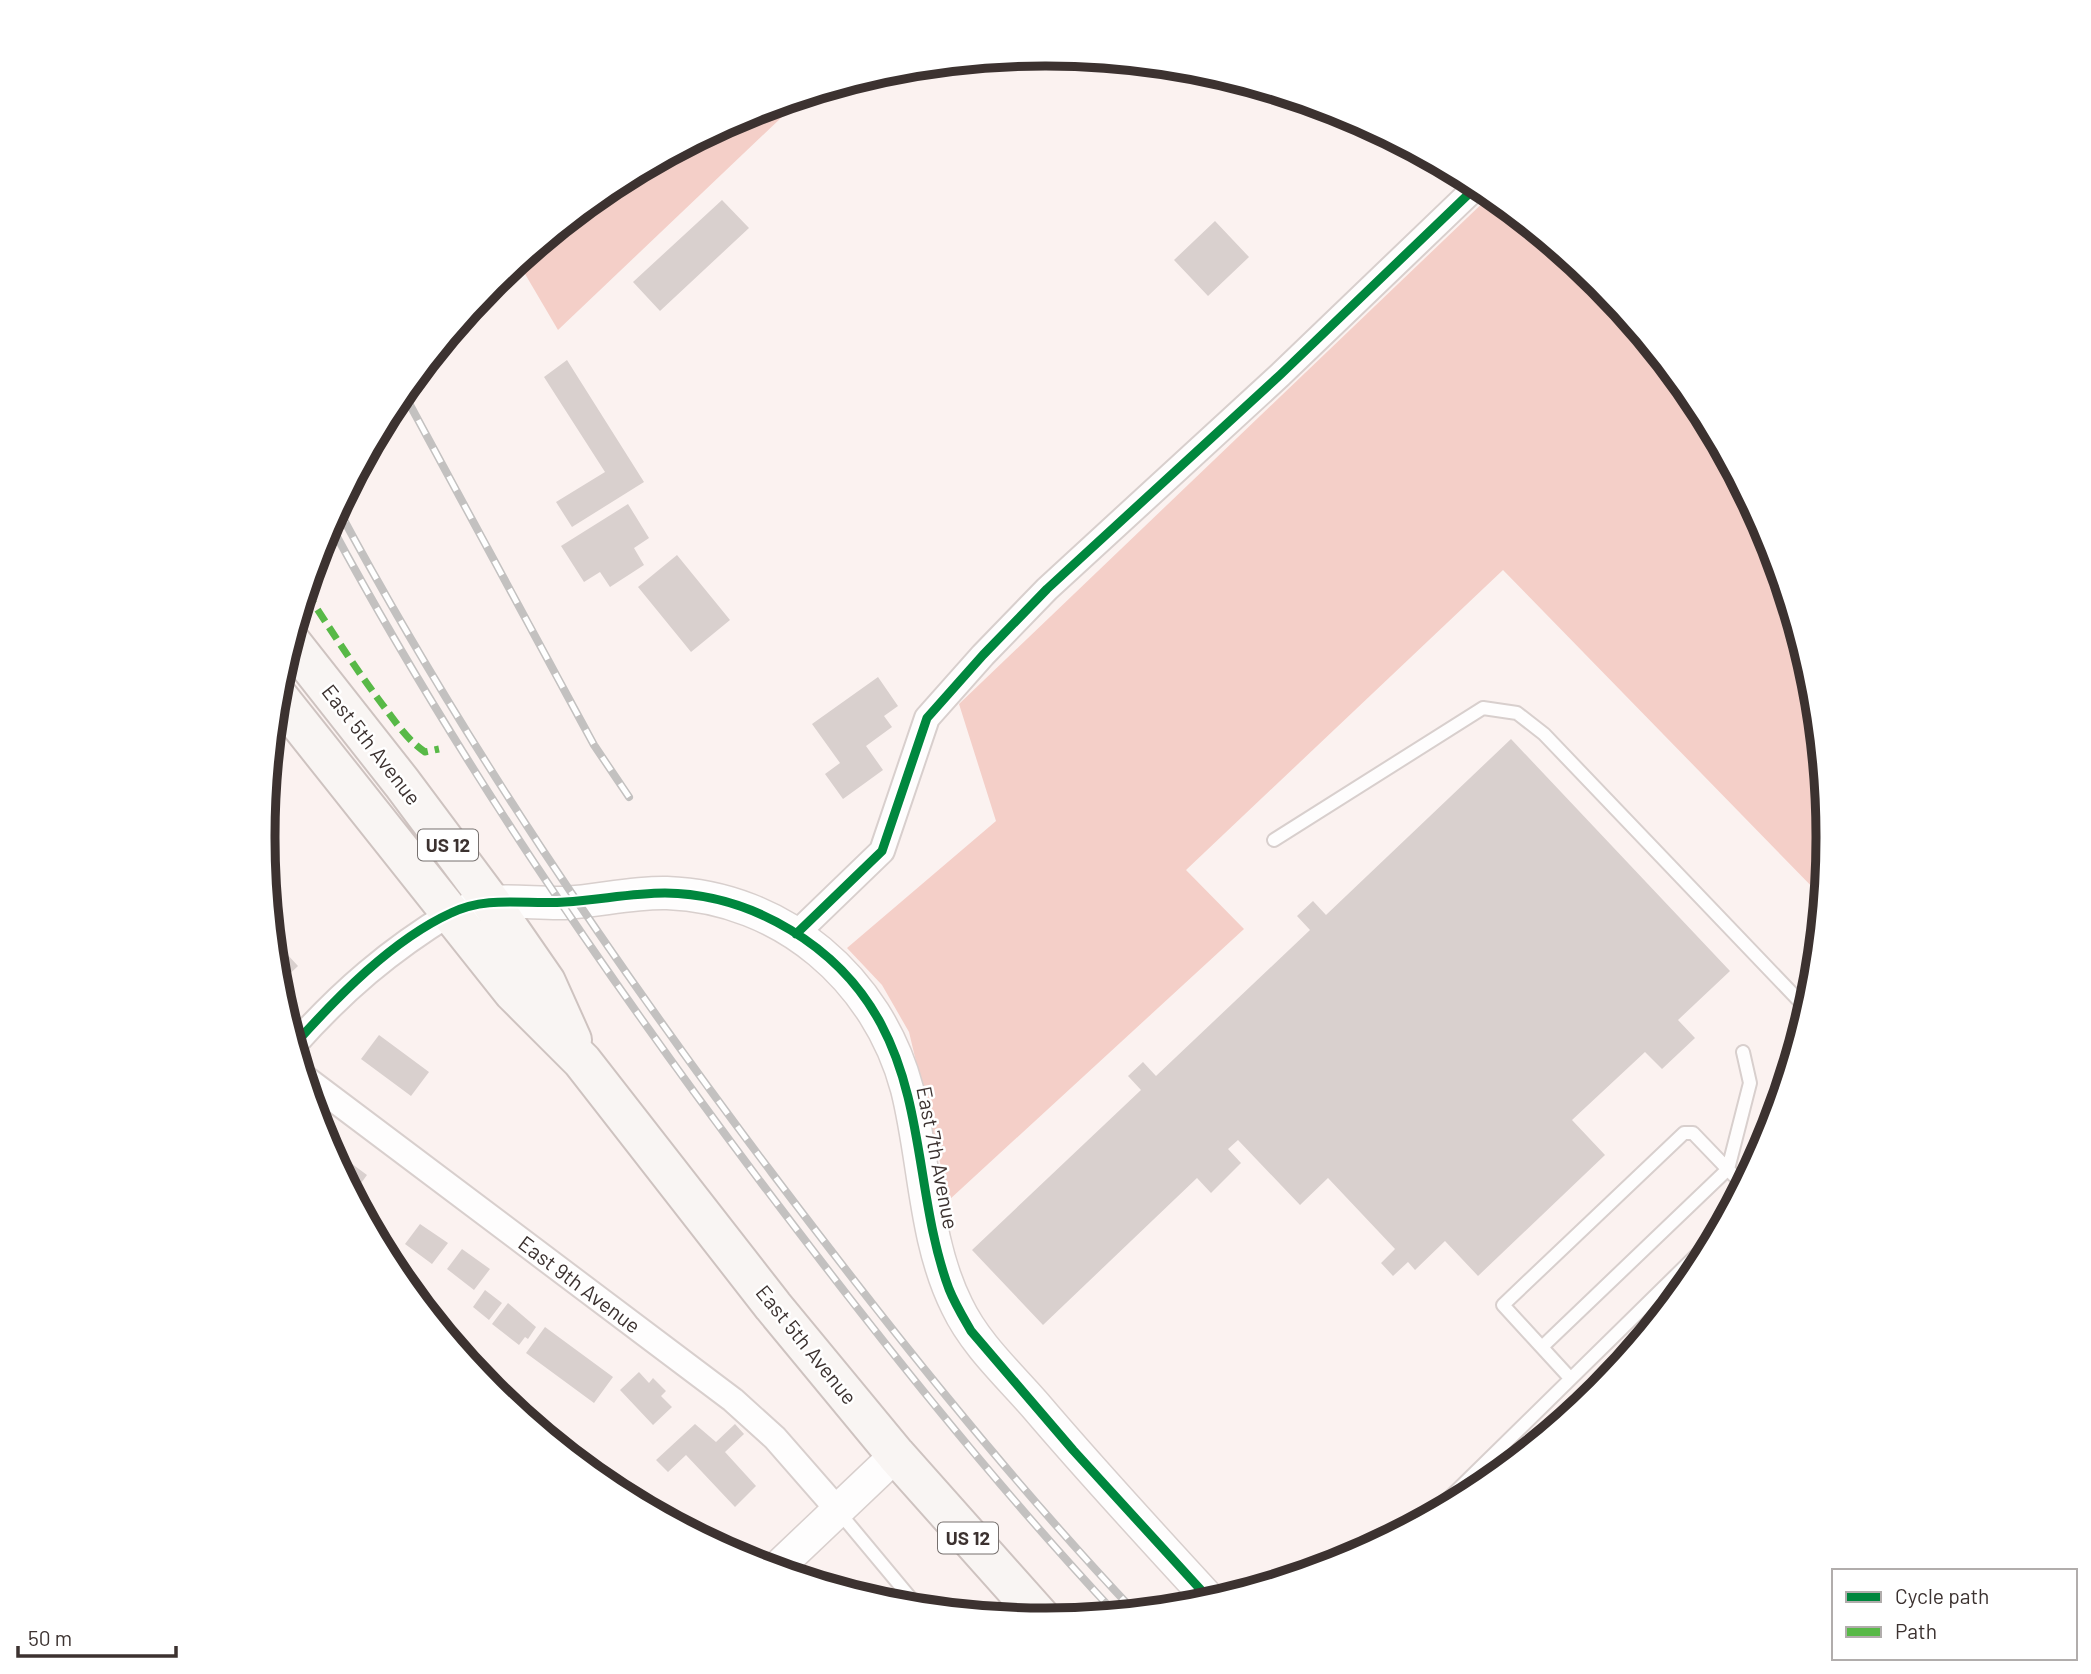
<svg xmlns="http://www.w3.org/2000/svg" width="2091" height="1674" font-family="Barlow,sans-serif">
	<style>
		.green { fill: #f4cfc8 }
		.building { fill: #d9d0ce }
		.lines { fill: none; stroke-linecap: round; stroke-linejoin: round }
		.service-casing { stroke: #d8cfcd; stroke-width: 16 }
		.minor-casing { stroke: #d8cfcd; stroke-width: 28 }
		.tertiary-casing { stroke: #d8cfcd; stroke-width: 35 }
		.primary-casing { stroke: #cec3c0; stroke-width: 42 }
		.service { stroke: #fefdfd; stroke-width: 12 }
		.minor { stroke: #fefdfd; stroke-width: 24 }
		.tertiary { stroke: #fefdfd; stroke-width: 32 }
		.primary { stroke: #f9f5f3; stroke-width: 38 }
		.rail-casing { stroke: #c3c1c0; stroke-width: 8 }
		.rail { stroke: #fff; stroke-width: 5; stroke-dasharray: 16; stroke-linecap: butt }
		.quiet { stroke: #58b947; stroke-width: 7; stroke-dasharray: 14 7; stroke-linecap: butt }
		.cycleway-casing { stroke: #fff; stroke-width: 13 }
		.cycleway { stroke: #00873e; stroke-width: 9 }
		.labels { text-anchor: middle; stroke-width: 5; stroke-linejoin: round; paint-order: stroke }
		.shield { fill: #fff; stroke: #76706e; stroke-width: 2 }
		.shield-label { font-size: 19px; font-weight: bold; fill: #3c3230 }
		.street-label { font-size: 21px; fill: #3c3230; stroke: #fff }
		.rim { fill: none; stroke: #3c3230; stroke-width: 9 }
	</style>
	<rect width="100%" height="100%" fill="#fbf2f0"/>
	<!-- green -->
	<path class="green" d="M803 97 558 330 518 262 611 186 746 114Z
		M1491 195 1599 284 1697 402 1769 538 1813 685 1828 837 1822 897 1503 570 1186 870 1244 929 949 1200 909 1032 882 985 847 948 996 821 959 704Z"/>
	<!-- building -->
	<path class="building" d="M722 200 749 228 660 311 633 282Z
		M1215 221 1249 257 1208 296 1174 260Z
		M567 360 644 482 572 527 556 502 605 472 544 377Z
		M628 504 649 538 634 548 644 565 610 587 600 572 584 582 561 546Z
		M677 555 730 620 691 652 638 587Z
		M878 677 898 706 884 716 892 727 866 746 883 770 843 799 825 774 840 763 812 724Z
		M1511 739 1730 971 1678 1020 1695 1038 1662 1069 1645 1052 1572 1120 1605 1155 1478 1276 1445 1241 1415 1270 1408 1262 1393 1276 1381 1263 1395 1249 1328 1178 1300 1205 1238 1140 1228 1149 1241 1163 1211 1193 1197 1178 1043 1325 972 1250 1141 1090 1128 1076 1143 1062 1156 1076 1310 930 1297 916 1313 901 1326 915Z
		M273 939 298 966 280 983 277 979Z
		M379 1035 429 1072 411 1096 361 1059Z
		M340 1155 367 1175 353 1194 335 1161Z
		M420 1224 448 1243 432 1264 405 1244Z
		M462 1249 490 1269 474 1290 447 1269Z
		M485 1290 502 1303 489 1320 473 1307Z
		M508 1303 536 1327 528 1339 525 1337 519 1345 492 1324Z
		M545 1327 613 1377 594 1403 526 1353Z
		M639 1372 649 1383 653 1378 666 1391 661 1396 672 1407 653 1425 620 1390Z
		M695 1424 716 1442 735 1424 744 1434 725 1452 756 1486 735 1507 686 1455 668 1472 656 1460Z"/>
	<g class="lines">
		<defs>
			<path id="service" d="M1274 840 1483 708 1517 713 1544 734 1807 1009
				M1542 1347 1728 1169 1750 1083 1743 1052
				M1570 1378 1503 1305 1684 1133H1693L1743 1185
				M838 1511 918 1607
				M1434 1513 1715 1237"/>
			<path id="minor" d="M796 934 882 851 927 718 983 655 1047 589 1280 375 1478 185
				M294 1045C342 991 390 950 451 913
				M304 1077 733 1400 775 1438 838 1510"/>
			<path id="tertiary" d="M474 905C504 898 534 904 565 903 599 901 633 892 667 893 783 897 878 980 907 1089 925 1160 924 1240 957 1306 975 1344 1008 1374 1035 1405 1092 1472 1151 1536 1211 1601
				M776 1569 896 1455"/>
			<path id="primary" d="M291 642 402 783 490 901 546 982 572 1040
				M277 695 513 992 582 1061 773 1306 896 1455 1042 1619"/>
		</defs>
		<!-- service casing -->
		<use href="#service" class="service-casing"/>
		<!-- minor casing -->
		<use href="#minor" class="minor-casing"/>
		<!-- tertiary casing -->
		<use href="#tertiary" class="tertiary-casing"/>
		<!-- primary casing -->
		<use href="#primary" class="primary-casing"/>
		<!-- service -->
		<use href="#service" class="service"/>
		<!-- minor -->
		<use href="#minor" class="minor"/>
		<!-- tertiary -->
		<use href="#tertiary" class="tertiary"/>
		<!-- primary -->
		<use href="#primary" class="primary"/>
		<defs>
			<path id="rail" d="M403 392 594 745 629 797
				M338 509C463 742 613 962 772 1173 886 1324 1004 1473 1134 1611
				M330 524C455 756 605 975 763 1185 874 1332 989 1478 1115 1613"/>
		</defs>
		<!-- rail casing -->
		<use href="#rail" class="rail-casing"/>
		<!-- rail -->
		<use href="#rail" class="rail"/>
		<!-- quiet -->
		<path class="quiet" d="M306 592C331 630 355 668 382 704 395 721 407 740 425 752L439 749"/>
		<defs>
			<path id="cycleway" d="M796 934 882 851 927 718 983 655 1047 589 1280 375 1478 185
				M294 1045C337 997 392 940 451 913 488 895 526 905 565 902 599 900 632 893 665 893 753 894 840 947 881 1024 925 1106 917 1203 949 1289 955 1304 963 1317 971 1331L1073 1450 1211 1601"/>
		</defs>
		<!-- cycleway casing -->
		<use href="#cycleway" class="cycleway-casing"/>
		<!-- cycleway -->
		<use href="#cycleway" class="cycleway"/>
	</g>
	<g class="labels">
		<!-- shield labels -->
		<g class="shield">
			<rect x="418" y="829.5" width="60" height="31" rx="5"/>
			<rect x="938" y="1522.5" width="60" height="31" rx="5"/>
		</g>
		<g class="shield-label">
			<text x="448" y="852">US 12</text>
			<text x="968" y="1545">US 12</text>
		</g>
		<!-- street labels -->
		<g class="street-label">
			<text transform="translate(371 745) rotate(52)" y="7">East 5th Avenue</text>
			<text transform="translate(937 1158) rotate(79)" y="7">East 7th Avenue</text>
			<text transform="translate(579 1285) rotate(37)" y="7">East 9th Avenue</text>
			<text transform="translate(806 1345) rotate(51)" y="7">East 5th Avenue</text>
		</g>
	</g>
	<!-- crop -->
	<path d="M0 0H2091V1674H0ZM1045 66H1046A770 770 0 0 1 1816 836V838A770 770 0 0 1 1046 1608H1045A770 770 0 0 1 275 838V836A770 770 0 0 1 1045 66Z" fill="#fff" fill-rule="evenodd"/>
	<path class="rim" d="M1045 66H1046A770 770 0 0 1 1816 836V838A770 770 0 0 1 1046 1608H1045A770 770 0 0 1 275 838V836A770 770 0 0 1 1045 66Z"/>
	<!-- legend -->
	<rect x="1832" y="1569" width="245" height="91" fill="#ffffff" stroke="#b1adac" stroke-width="2"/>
	<rect x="1846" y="1592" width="35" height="10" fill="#00873e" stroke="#b1adac" stroke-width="2"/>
	<text x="1895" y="1604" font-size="21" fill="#3c3230">Cycle path</text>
	<rect x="1846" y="1627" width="35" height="10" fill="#58b947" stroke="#b1adac" stroke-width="2"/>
	<text x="1895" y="1639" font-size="21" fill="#3c3230">Path</text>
	<!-- scale -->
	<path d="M18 1646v10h158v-10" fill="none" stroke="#3c3230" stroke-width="3.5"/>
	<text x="28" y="1646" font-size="21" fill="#3c3230" stroke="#ffffff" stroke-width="5" paint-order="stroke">50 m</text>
</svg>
